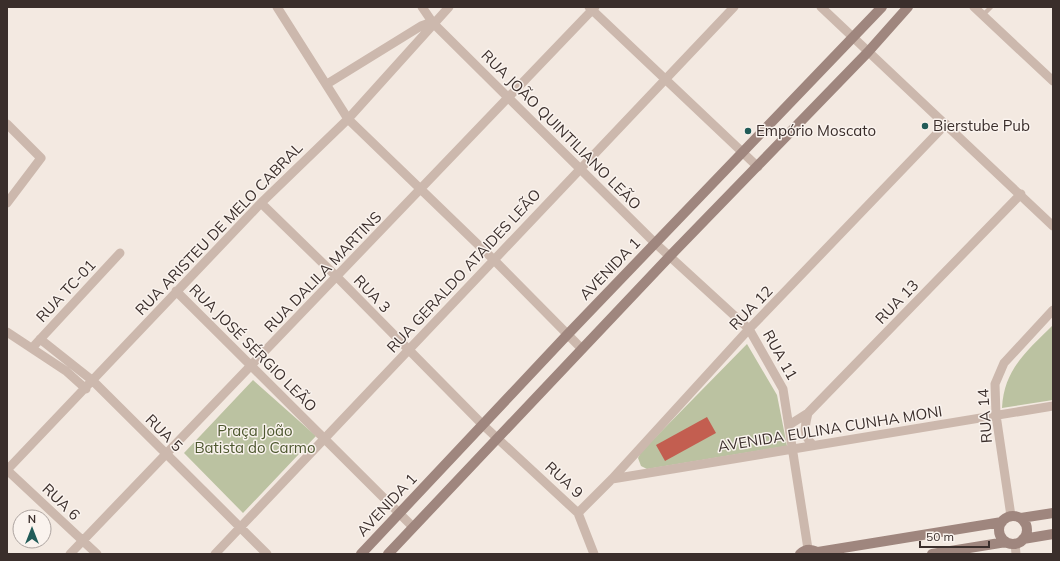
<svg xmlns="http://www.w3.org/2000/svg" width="1060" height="561" font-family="Mulish,sans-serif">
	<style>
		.green { fill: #bbc2a1 }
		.building { fill: #c35e50 }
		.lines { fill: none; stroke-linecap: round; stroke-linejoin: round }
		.lane { stroke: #ccb8ad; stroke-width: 4.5 }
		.street { stroke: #ccb8ad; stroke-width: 9 }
		.secondary { stroke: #9f867e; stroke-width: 10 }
		.poi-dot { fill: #215b58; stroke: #faf3ee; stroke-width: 1.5 }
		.labels { text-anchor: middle; stroke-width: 3; stroke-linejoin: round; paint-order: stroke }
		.poi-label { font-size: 15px; fill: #3a2e2b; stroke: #faf3ee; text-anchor: start }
		.street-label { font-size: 15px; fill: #3a2e2b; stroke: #faf3ee }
		.park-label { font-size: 15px; fill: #4e5830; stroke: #faf3ee }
	</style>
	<rect width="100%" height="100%" fill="#f3e9e1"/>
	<!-- green -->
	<path class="green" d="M1053 325V400L1002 408C1004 369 1027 351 1053 325Z
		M747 344 777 395 787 446 647 469 641 466 638 458 641 452Z
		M253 380 316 436 243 513 184 453Z"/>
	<!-- building -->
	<path class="building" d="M707 417 716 433 665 461 656 445Z"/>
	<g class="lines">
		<!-- lane -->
		<path class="lane" d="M983 15 991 7"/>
		<!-- street -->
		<path class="street" d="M277 7 348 119 494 260 582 349
			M422 7 433 23 655 243 749 329 783 389 808 549
			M589 7 758 167
			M821 7 1053 226
			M974 7 1053 81
			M327 84 421 26 432 22
			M7 124 41 158 7 203
			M261 203 337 277 483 425 578 513 594 554
			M176 291 413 527
			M7 332 66 371 86 389
			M40 339 93 381 267 554
			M32 348 120 253
			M808 413C805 426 802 435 813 445
			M789 425 808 413 1021 194
			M7 470 261 203 348 119 449 7
			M7 470 97 554
			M612 479 1053 406
			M578 513 612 479 749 329 946 124
			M1011 516 996 415 995 384 1004 363 1053 310
			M1015 543 1016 554
			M70 554 595 7
			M215 554 734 7"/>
		<!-- secondary -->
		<path class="secondary" d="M999 530a14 14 0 1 1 28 0a14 14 0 1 1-28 0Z
			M1021 518 1053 513
			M1023 539 1053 534
			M818 552 1002 522
			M361 554 567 335 882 7
			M388 554 670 256 868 52 908 7
			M800 554C806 548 814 549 820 554
			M932 554 1006 542"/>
	</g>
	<!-- markers -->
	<g class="poi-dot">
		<circle cx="925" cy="126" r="4"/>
		<circle cx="748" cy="131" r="4"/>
	</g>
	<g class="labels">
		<!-- poi labels -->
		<g class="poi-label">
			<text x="933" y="131">Bierstube Pub</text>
			<text x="756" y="136">Empório Moscato</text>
		</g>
		<!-- street labels -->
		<g class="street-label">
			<text transform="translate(561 130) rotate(45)" y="5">RUA JOÃO QUINTILIANO LEÃO</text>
			<text transform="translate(219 229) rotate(-46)" y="5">RUA ARISTEU DE MELO CABRAL</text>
			<text transform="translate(610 269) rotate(-46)" y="5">AVENIDA 1</text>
			<text transform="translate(464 271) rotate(-47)" y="5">RUA GERALDO ATAIDES LEÃO</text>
			<text transform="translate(323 272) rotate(-46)" y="5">RUA DALILA MARTINS</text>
			<text transform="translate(66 291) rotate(-47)" y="5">RUA TC-01</text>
			<text transform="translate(372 294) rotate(46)" y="5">RUA 3</text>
			<text transform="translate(897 302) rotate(-46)" y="5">RUA 13</text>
			<text transform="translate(751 308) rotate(-46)" y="5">RUA 12</text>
			<text transform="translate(253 348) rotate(45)" y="5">RUA JOSÉ SÉRGIO LEÃO</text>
			<text transform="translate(780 355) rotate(61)" y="5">RUA 11</text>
			<text transform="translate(985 416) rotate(-94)" y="5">RUA 14</text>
			<text transform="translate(830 429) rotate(-9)" y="5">AVENIDA EULINA CUNHA MONI</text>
			<text transform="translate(164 433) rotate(45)" y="5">RUA 5</text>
			<text transform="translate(564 480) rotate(43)" y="5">RUA 9</text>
			<text transform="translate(61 502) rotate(44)" y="5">RUA 6</text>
			<text transform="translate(387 505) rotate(-47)" y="5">AVENIDA 1</text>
		</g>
		<!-- park labels -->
		<g class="park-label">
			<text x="255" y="436">Praça João<tspan x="255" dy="17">Batista do Carmo</tspan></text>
		</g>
	</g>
	<!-- border -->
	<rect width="1060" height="561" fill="none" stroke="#3a2e2b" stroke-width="16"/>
	<!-- north arrow -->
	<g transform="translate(32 529)"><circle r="19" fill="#faf3ee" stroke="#ada4a0"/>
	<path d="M0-3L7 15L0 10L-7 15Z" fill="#215b58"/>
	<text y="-6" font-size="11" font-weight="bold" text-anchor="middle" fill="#3a2e2b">N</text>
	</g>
	<!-- scale -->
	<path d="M920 541v6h69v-6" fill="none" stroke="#3a2e2b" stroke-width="2"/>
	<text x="926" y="541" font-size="12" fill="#3a2e2b" stroke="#faf3ee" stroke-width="3" paint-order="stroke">50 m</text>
</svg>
